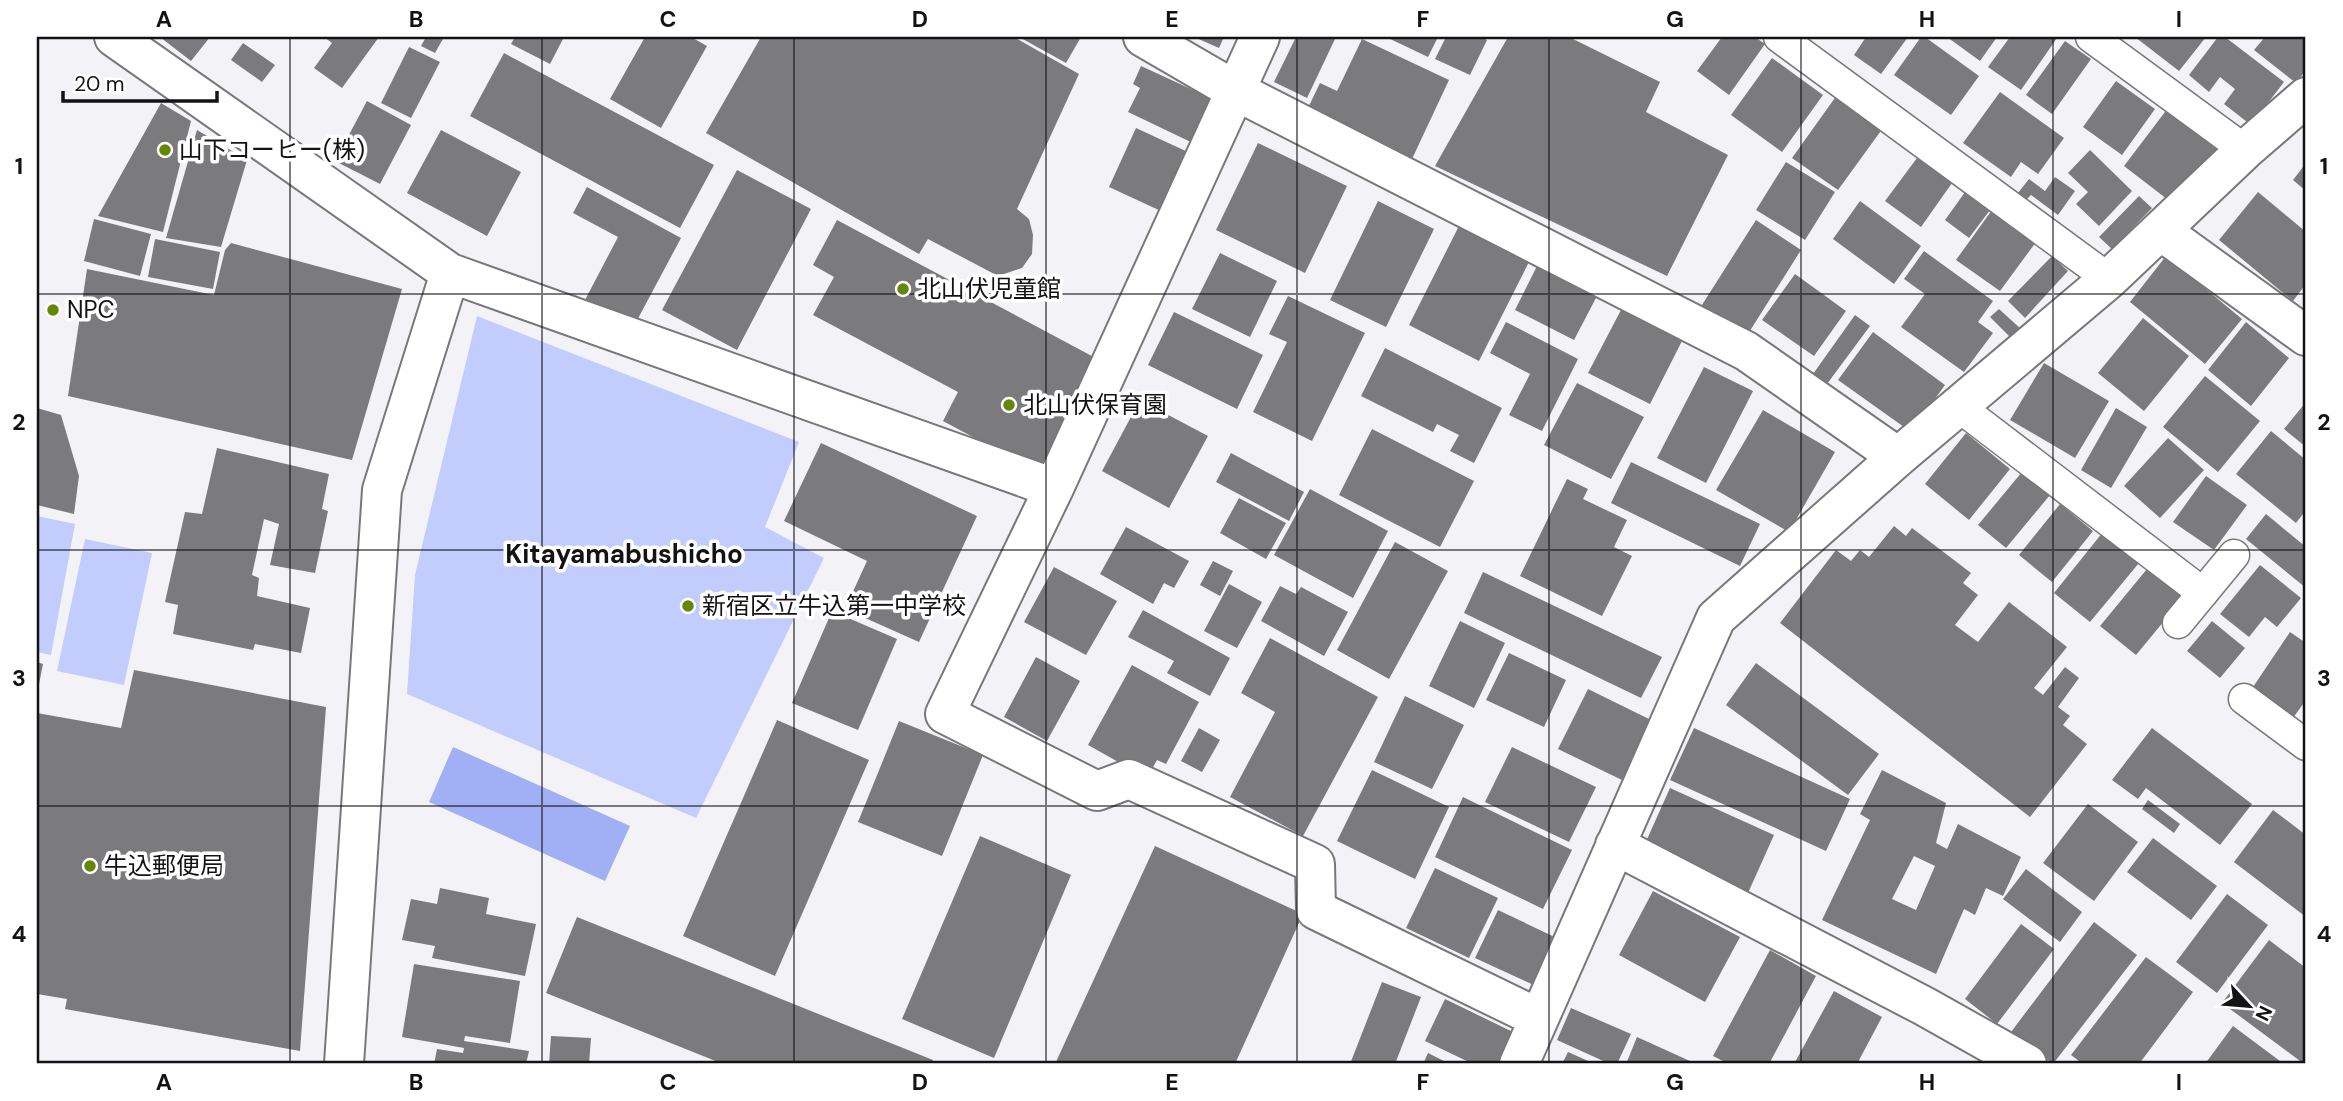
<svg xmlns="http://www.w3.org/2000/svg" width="2343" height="1101" font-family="'DM Sans','Noto Sans JP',sans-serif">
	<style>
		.green { fill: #c2cdfd }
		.water { fill: #a1aff5 }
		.building { fill: #7b7b7e; fill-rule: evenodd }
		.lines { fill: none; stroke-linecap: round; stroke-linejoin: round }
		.service-casing { stroke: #78787b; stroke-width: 33 }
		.minor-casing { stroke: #78787b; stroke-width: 42 }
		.service { stroke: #fff; stroke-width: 30 }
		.minor { stroke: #fff; stroke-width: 38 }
		.grid { fill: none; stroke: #131314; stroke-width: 2; stroke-opacity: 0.55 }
		.poi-dot { fill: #658707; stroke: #fff; stroke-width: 2.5 }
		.labels { text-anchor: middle; stroke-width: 7; stroke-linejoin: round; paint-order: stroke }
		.poi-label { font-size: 24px; fill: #131314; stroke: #fff; text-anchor: start }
		.neighbourhood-label { font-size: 26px; font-weight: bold; fill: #131314; stroke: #fff }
		.neatline { fill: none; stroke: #131314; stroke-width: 2.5 }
		.grid-label { font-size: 23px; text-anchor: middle; font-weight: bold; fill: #131314 }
	</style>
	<rect width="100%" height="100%" fill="#f3f3f7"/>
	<!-- green -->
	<path class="green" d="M477 316 799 442 765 527 824 558 696 818 407 694 415 575Z
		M37 516 75 524 51 655 37 652Z
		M85 539 152 553 124 685 57 671Z"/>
	<!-- water -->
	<path class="water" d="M453 747 630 826 605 881 429 802Z"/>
	<!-- building -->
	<path class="building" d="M160 37H210L191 61Z
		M324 37H379L342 88 314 68 332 43Z
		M426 37H444L435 53 421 46Z
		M515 37H564L550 64 511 44Z
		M645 37H691L707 46 661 128 610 99Z
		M761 37H1014L1079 74 1017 209 1029 219 1033 235 1032 254 1022 268 998 276 928 239 919 254 706 133Z
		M1019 37H1081L1066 63Z
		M1194 37H1224L1219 48Z
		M1296 37H1330L1335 39 1307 98 1274 82Z
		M1386 37H1438L1428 57Z
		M1446 37H1481L1487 40 1470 75 1435 59Z
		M1508 37H1569L1660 82 1646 112 1728 155 1667 276 1435 166Z
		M1722 37H1755L1765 44 1729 95 1697 71Z
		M1866 37H1908L1881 74 1854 55Z
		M1921 37H1925L1979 76 1951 115 1894 75Z
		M1947 37H1997L1980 61Z
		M2010 37 2057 38 2021 90 1988 67Z
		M2135 37H2206L2179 71Z
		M2218 37H2225L2284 82 2251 125 2224 104 2235 89 2220 77 2209 92 2189 75Z
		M2265 37H2306V70L2296 83 2254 50Z
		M1362 39 1449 80 1412 159 1307 110 1320 83 1337 91Z
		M2065 41 2091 59 2052 114 2026 95Z
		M243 43 275 65 262 82 231 60Z
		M409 47 440 62 411 118 381 103Z
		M504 53 714 165 680 228 470 116Z
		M1772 58 1823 95 1782 152 1731 115Z
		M1141 66 1215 100 1195 144 1128 112 1140 88 1133 84Z
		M2116 81 2155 109 2122 155 2083 127Z
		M2000 92 2064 138 2038 174 2021 162 2011 177 1963 143Z
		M1837 95 1883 128 1838 190 1792 158Z
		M367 101 411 125 380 184 335 161Z
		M161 103 191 121 163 232 98 216Z
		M2168 108 2220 148 2176 206 2124 166Z
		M1136 128 1190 153 1163 212 1109 187Z
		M197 130 247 160 221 247 166 238Z
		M441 130 521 172 487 236 407 193Z
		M1258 143 1347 186 1305 273 1216 230Z
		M2090 150 2132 191 2099 226 2076 204 2088 192 2068 173Z
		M1917 158 1952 183 1921 227 1885 201Z
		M1786 162 1835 192 1805 240 1756 210Z
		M2306 163V191L2293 180Z
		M737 170 811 209 737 350 662 310Z
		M2055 177 2075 191 2058 215 2031 195 2027 199 2018 193 2029 179 2045 191Z
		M587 187 681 238 634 326 585 300 618 237 573 213Z
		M1968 188 1993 206 1969 238 1945 220Z
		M2258 192 2306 232V284L2293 301 2219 240Z
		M2139 196 2152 208 2112 249 2099 237Z
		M1378 201 1434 229 1386 327 1330 300Z
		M1860 201 1921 246 1894 284 1833 239Z
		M1992 210 2036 242 2000 291 1956 260Z
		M94 219 151 234 140 276 84 261Z
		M837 220 1103 362 1042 474 943 421 958 392 813 315 834 277 813 265Z
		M1756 220 1801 250 1746 337 1700 308Z
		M1461 222 1531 258 1479 361 1409 325Z
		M155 239 220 252 213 289 148 277Z
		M231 243 402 289 352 460 68 396 87 269 214 295 225 250Z
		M1924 251 1993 301 1978 322 1993 333 1964 372 1901 327 1925 294 1904 279Z
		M1220 253 1277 281 1250 337 1192 309Z
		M2052 256 2068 271 2025 318 2008 301Z
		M2166 256 2242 319 2205 364 2130 302Z
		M1537 266 1597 296 1574 340 1515 310Z
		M1795 274 1846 311 1814 356 1762 320Z
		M1288 296 1365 333 1312 441 1253 412 1287 342 1269 334Z
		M1999 309 2021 329 2012 339 1990 317Z
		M1621 310 1682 341 1650 404 1588 373Z
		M1174 312 1263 355 1237 409 1148 365Z
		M1855 315 1870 326 1827 384 1813 374Z
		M2143 318 2189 356 2144 411 2098 373Z
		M1506 322 1578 359 1542 431 1509 415 1530 374 1490 353Z
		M2246 322 2289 358 2251 406 2208 370Z
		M1873 332 1945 385 1911 432 1838 380Z
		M1385 348 1502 408 1474 463 1450 451 1459 435 1437 424 1433 432 1361 396Z
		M2044 363 2109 401 2075 458 2010 420Z
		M1704 367 1753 391 1706 483 1657 458Z
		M2205 376 2260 421 2218 472 2163 427Z
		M1577 383 1644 417 1611 479 1544 445Z
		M1140 400 1208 436 1169 508 1102 471Z
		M2306 402V447L2284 429Z
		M37 408 61 415 79 476 74 514 37 505Z
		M2116 408 2147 427 2111 488 2081 470Z
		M1763 410 1835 452 1789 532 1716 490Z
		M1372 429 1474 481 1440 547 1339 495Z
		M2271 431 2306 460V510L2296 523 2236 474Z
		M1966 433 2010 469 1969 520 1925 484Z
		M2168 438 2204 470 2160 518 2124 486Z
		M821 443 977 516 919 642 845 609 867 561 784 521Z
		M217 448 329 474 322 509 328 511 315 573 270 565 279 524 264 519 252 575 259 578 257 596 310 608 301 653 255 644 253 650 173 634 178 605 165 602 185 512 202 514Z
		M1231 453 1304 492 1289 521 1216 482Z
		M1631 462 1760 524 1740 566 1611 503Z
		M2022 472 2050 495 2006 548 1978 525Z
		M2206 476 2247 505 2214 550 2173 522Z
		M1567 479 1588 489 1583 499 1627 520 1614 547 1632 556 1602 616 1520 576Z
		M1310 489 1388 531 1353 598 1274 555Z
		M1239 498 1286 523 1266 559 1220 533Z
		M2060 504 2093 531 2052 582 2019 555Z
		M2266 514 2306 547V588L2246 539Z
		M1894 526 1906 536 1912 528 1971 573 1963 583 1978 595 1955 625 1978 642 2009 602 2067 647 2034 688 2043 695 2065 667 2079 678 2058 707 2070 716 2063 725 2087 744 2030 817 1780 623 1836 550 1851 561 1860 550 1869 557Z
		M1126 527 1189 561 1174 588 1164 583 1153 604 1100 574Z
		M2103 532 2139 563 2090 622 2054 593Z
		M1395 542 1448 571 1389 679 1337 650Z
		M1213 561 1233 571 1220 596 1200 585Z
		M2260 565 2301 598 2277 627 2265 617 2249 637 2220 614Z
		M1054 567 1117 601 1086 655 1024 622Z
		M2147 569 2183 598 2136 655 2100 626Z
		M1483 572 1662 657 1641 698 1464 613Z
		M1229 584 1262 602 1237 648 1204 631Z
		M1280 586 1296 594 1301 587 1348 612 1324 656 1261 621Z
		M1143 610 1230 658 1210 696 1167 673 1174 661 1128 637Z
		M832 611 897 639 858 730 792 703Z
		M1460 621 1505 643 1474 708 1429 686Z
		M2212 621 2245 648 2220 678 2187 651Z
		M2290 632 2306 643V700L2293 718 2251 690Z
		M1270 638 1378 697 1303 836 1230 797 1275 712 1241 693Z
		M1509 653 1566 680 1544 727 1486 700Z
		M1036 657 1080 681 1047 741 1004 717Z
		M37 662 43 664 38 689 37 688Z
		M1756 663 1879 754 1848 795 1726 705Z
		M1132 665 1199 702 1166 764 1157 760 1147 778 1088 745Z
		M134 670 326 707 300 1051 65 1009 67 999 37 994V713L121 728Z
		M1588 689 1653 721 1624 781 1558 749Z
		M1405 696 1464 725 1432 789 1374 762Z
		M777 720 869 760 775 976 683 936Z
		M899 721 983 755 942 856 858 822Z
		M1199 728 1220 740 1202 772 1181 761Z
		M1694 728 1850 799 1826 851 1670 780Z
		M2152 728 2252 804 2220 845 2146 788 2138 799 2112 780Z
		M1512 747 1596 787 1569 842 1485 802Z
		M1372 770 1449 807 1415 879 1337 841Z
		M1882 770 1946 803 1936 843 1947 849 1958 824 2021 857 2003 896 1986 888 1975 915 1964 909 1936 974 1822 920 1870 820 1860 814ZM1914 856 1935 866 1916 910 1892 899Z
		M1670 788 1774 835 1748 893 1644 846Z
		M1463 797 1572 850 1543 909 1435 857Z
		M2148 800 2180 824 2174 833 2142 809Z
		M2088 804 2138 842 2094 901 2043 863Z
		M2273 810 2306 835V917L2234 862Z
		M980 836 1071 875 994 1058 902 1019Z
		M2153 838 2217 886 2191 920 2127 872Z
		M1155 846 1303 914 1235 1064H1055Z
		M1435 868 1498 898 1469 958 1406 928Z
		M2026 869 2082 912 2060 942 2003 899Z
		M440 888 489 898 486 914 536 924 525 976 432 958 435 946 402 940 411 899 437 904Z
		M1653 891 1740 937 1705 1002 1619 955Z
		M2227 894 2268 925 2217 993 2176 962Z
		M1498 910 1563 941 1540 988 1475 958Z
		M577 917 933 1060 932 1064H723L546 993Z
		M2094 922 2137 955 2053 1064 2011 1032Z
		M2021 924 2054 949 1997 1024 1965 999Z
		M2269 940 2306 968V1061L2304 1064 2222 1003Z
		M1770 950 1816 976 1769 1064H1729L1713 1056Z
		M2146 957 2193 992 2139 1064H2083L2071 1055Z
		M414 964 520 981 510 1043 465 1036 464 1041 529 1051 526 1064H434L437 1049 463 1053 464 1048 402 1037Z
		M1382 982 1421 997 1395 1064H1350Z
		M1834 991 1882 1017 1857 1064H1794Z
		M1445 999 1515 1033 1500 1064H1473L1425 1041Z
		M1571 1008 1631 1034 1617 1064H1610L1557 1040Z
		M2233 1026 2284 1064H2205Z
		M551 1036 591 1038 589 1064H549Z
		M1637 1037 1690 1061 1689 1064H1626Z
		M1568 1052 1595 1064H1562Z
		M1428 1053 1450 1064H1423Z"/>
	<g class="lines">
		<defs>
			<path id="service" d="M1779 37 2109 279
				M2091 37 2245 150
				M1958 406 2203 593
				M2178 623 2234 555
				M2244 699 2306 745"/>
			<path id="minor" d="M114 37 450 273 1054 488
				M1143 37 1236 91 1746 351 1898 457
				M1260 37 1054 488 945 714 1097 791 1129 779 1315 864 1316 910 1538 1018
				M2161 231 2306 336
				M1615 845 1924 1006 2027 1064
				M344 1064 382 490 450 273
				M1519 1064 1716 618 1898 457 2109 279 2245 150 2306 97"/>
		</defs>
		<!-- service casing -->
		<use href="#service" class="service-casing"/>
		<!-- minor casing -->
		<use href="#minor" class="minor-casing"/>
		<!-- service -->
		<use href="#service" class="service"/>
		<!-- minor -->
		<use href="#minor" class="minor"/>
	</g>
	<!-- grid -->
	<path class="grid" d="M290 37V1064M542 37V1064M794 37V1064M1046 37V1064M1297 37V1064M1549 37V1064M1801 37V1064M2053 37V1064M37 294H2306M37 550H2306M37 806H2306"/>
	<!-- markers -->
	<g class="poi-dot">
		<circle cx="165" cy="150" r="7"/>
		<circle cx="903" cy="289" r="7"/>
		<circle cx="53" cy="310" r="7"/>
		<circle cx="1009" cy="405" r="7"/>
		<circle cx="688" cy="606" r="7"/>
		<circle cx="90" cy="866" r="7"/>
	</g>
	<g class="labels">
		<!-- poi labels -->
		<g class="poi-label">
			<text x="179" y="158">山下コーヒー(株)</text>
			<text x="917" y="297">北山伏児童館</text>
			<text x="67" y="318">NPC</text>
			<text x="1023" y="413">北山伏保育園</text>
			<text x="702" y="614">新宿区立牛込第一中学校</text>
			<text x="104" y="874">牛込郵便局</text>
		</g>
		<!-- neighbourhood labels -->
		<g class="neighbourhood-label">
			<text x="624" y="563">Kitayamabushicho</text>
		</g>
	</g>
	<!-- border -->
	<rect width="2343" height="1101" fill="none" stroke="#ffffff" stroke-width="77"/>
	<!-- north arrow -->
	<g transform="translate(2249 1006) rotate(116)" stroke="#ffffff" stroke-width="5" paint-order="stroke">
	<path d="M0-5L12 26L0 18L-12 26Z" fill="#131314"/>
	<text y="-10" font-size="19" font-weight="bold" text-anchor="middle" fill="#131314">N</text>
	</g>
	<!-- scale -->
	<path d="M63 91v10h154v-10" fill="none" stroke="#131314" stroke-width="3.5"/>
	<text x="74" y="91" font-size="21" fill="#131314" stroke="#ffffff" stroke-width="5" paint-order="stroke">20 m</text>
	<rect x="38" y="38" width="2266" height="1024" class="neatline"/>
	<g class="grid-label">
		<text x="164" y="27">A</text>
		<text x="416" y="27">B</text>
		<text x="668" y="27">C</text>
		<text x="920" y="27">D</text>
		<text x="1172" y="27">E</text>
		<text x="1423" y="27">F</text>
		<text x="1675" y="27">G</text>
		<text x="1927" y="27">H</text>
		<text x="2179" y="27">I</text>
		<text x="19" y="174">1</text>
		<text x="2324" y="174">1</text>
		<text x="19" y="430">2</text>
		<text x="2324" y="430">2</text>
		<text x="19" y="686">3</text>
		<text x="2324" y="686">3</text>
		<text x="19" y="942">4</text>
		<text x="2324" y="942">4</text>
		<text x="164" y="1090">A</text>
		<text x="416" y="1090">B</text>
		<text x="668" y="1090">C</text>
		<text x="920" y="1090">D</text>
		<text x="1172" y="1090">E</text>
		<text x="1423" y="1090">F</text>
		<text x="1675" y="1090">G</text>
		<text x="1927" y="1090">H</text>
		<text x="2179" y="1090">I</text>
	</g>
</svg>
